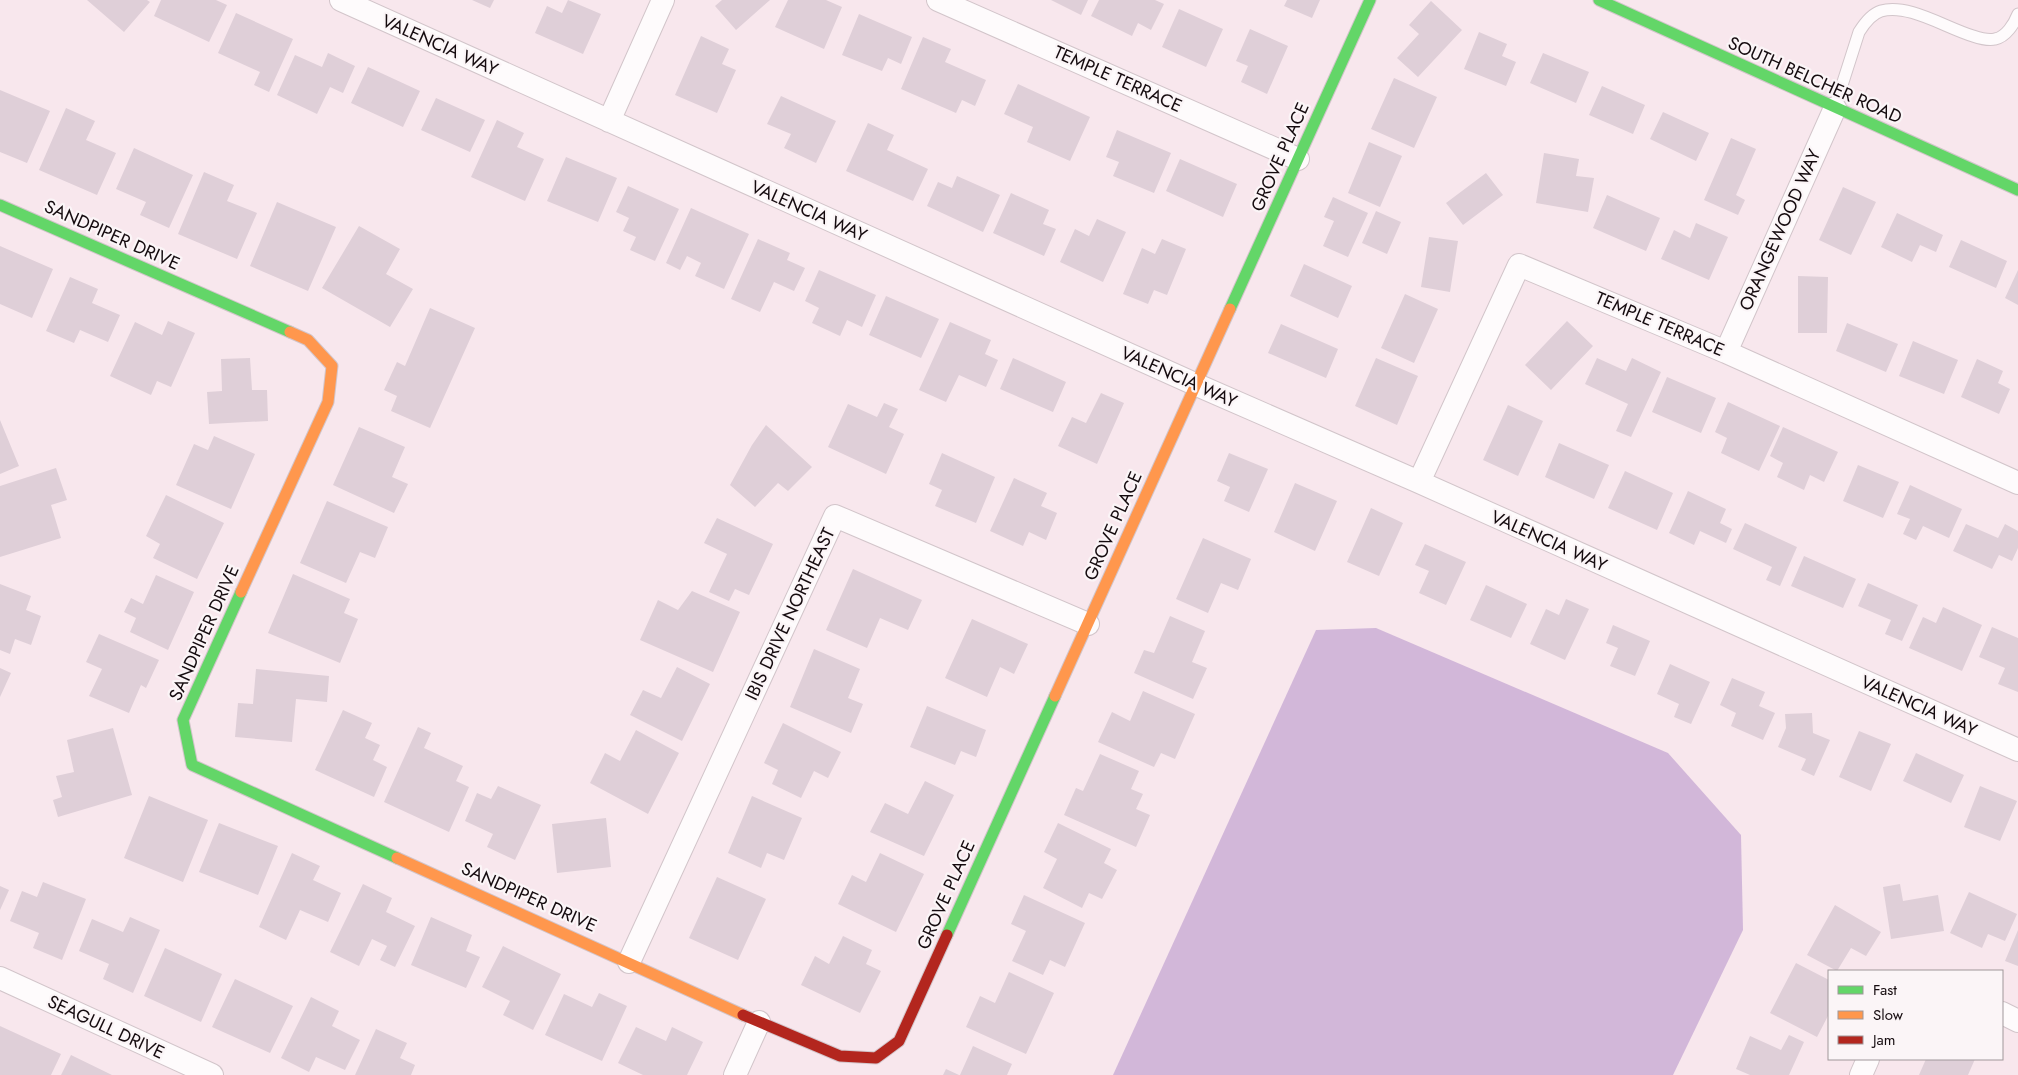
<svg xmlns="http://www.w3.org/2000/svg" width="2018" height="1075" font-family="Jost,sans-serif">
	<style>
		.water { fill: #d2b7d9 }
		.building { fill: #dfcfd8 }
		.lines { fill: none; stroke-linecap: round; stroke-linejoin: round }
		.lane-casing { stroke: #d2c5ca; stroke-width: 13 }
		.street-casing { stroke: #d2c5ca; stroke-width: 24 }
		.fast-casing { stroke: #d2c5ca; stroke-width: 13 }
		.slow-casing { stroke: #d2c5ca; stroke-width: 13 }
		.jam-casing { stroke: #d2c5ca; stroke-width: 13 }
		.lane { stroke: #fefbfc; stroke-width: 11 }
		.street { stroke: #fefbfc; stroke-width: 22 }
		.fast { stroke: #63d668; stroke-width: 11 }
		.slow { stroke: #ff974d; stroke-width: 11 }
		.jam { stroke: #b3261e; stroke-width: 11 }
		.labels { text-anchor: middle; stroke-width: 4.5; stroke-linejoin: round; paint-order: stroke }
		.street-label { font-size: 18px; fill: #150b0f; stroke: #fbf5f7 }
	</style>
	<rect width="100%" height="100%" fill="#f8e7ed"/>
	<!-- water -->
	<path class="water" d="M1376 628 1668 753 1741 835 1743 930 1673 1075H1113L1316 630Z"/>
	<!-- building -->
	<path class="building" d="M87 0H147L150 2 124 32Z
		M161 0H216L227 5 209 42 154 16Z
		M472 0H494L490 8Z
		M568 0 601 14 583 54 535 33 547 6 562 13Z
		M722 0H770L736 30 715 6Z
		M788 0H826L842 7 824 49 775 27Z
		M1051 0H1088L1081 15Z
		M1099 0H1155L1164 4 1151 30 1138 23 1132 36 1091 16Z
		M1287 0H1320L1312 18 1284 6Z
		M1431 1 1462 30 1418 77 1397 58 1419 34 1409 25Z
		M1179 9 1223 29 1206 67 1162 47Z
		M236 13 293 39 269 92 254 85 260 72 218 53Z
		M859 14 912 37 901 64 888 58 882 71 842 55Z
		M1250 29 1288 46 1267 94 1241 82 1248 66 1236 61Z
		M1479 32 1507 44 1502 56 1516 62 1506 86 1464 69Z
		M701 36 729 49 722 64 736 70 717 113 675 95Z
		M923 37 951 49 945 62 986 80 975 106 962 100 956 113 901 89Z
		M328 53 355 66 343 93 330 87 317 114 277 95 295 55 322 67Z
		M1543 53 1589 72 1576 103 1530 83Z
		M368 67 420 91 403 127 351 103Z
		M1394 78 1437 97 1414 148 1371 129Z
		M1018 84 1090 117 1070 161 1027 142 1033 127 1004 114Z
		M1602 86 1645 105 1633 134 1589 115Z
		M0 90 50 111 27 163 0 152Z
		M781 96 836 121 816 163 784 148 791 134 767 124Z
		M436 98 485 120 470 152 421 130Z
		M66 108 95 121 86 140 116 153 97 195 39 170Z
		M1663 112 1709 133 1696 161 1650 139Z
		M497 120 524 133 517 147 544 159 525 201 471 177Z
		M868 123 894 135 887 150 928 169 913 201 846 171Z
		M1117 130 1171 153 1154 193 1113 176 1119 162 1106 157Z
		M1731 138 1756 149 1736 195 1745 200 1738 215 1704 200Z
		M1369 142 1402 156 1380 207 1348 193Z
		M134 148 193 175 169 228 140 215 146 202 116 189Z
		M1544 153 1579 159 1576 176 1594 178 1588 212 1536 203Z
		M566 157 617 178 598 222 547 201Z
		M1180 159 1237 184 1223 217 1166 191Z
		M204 172 234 185 227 201 257 213 237 259 178 234Z
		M1486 173 1503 195 1463 225 1446 203Z
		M957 176 1000 195 983 232 927 206 938 182 952 188Z
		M628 186 679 209 655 261 630 250 636 237 623 231 629 218 616 212Z
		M1843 187 1876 202 1851 255 1819 240Z
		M1011 193 1049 210 1043 224 1056 229 1044 256 993 233Z
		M1607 195 1660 218 1646 251 1593 228Z
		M1333 197 1368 213 1348 257 1323 246 1334 221 1324 217Z
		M277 202 336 227 308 291 250 266Z
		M691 208 749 234 724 289 695 276 701 263 687 256 680 270 666 263Z
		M1376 211 1401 222 1387 254 1362 243Z
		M1897 213 1943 235 1936 252 1920 245 1912 262 1881 247Z
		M1097 219 1126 232 1103 282 1060 262 1075 229 1089 236Z
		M1696 223 1728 237 1709 280 1661 259 1674 230 1690 238Z
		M359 226 400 249 386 274 413 289 390 327 322 288Z
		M1429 237 1458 241 1450 292 1421 287Z
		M758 239 790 253 787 260 805 268 794 291 774 282 760 312 731 299Z
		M1162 239 1186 249 1167 295 1154 290 1148 304 1123 294 1142 248 1155 254Z
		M1961 240 2007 261 1996 288 1949 267Z
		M0 246 53 269 32 318 0 304Z
		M1304 264 1352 286 1338 318 1290 296Z
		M819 270 876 295 862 327 847 320 840 336 812 323 819 308 805 301Z
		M2018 270V305L2005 298Z
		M1798 276 1828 277 1827 333H1798Z
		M70 277 98 289 92 303 120 315 108 342 80 330 74 343 46 331Z
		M1405 294 1438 309 1414 363 1381 348Z
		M886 296 939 319 921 358 869 335Z
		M430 308 475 328 430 428 391 411 397 396 384 390 397 362 405 366Z
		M168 321 195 333 171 387 157 381 151 395 110 376 135 322 162 335Z
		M1567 321 1593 346 1551 390 1525 365Z
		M950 322 991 340 985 354 998 360 986 387 959 375 946 402 919 390Z
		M1847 323 1898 344 1886 372 1836 351Z
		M1281 324 1338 349 1326 378 1268 353Z
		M1913 341 1958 360 1944 394 1899 376Z
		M250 358 252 390H267L268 421 209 424 207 392 222 391 221 359Z
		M1013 358 1066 382 1053 412 1000 389Z
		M1376 358 1418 376 1397 425 1355 406Z
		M1597 358 1626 371 1632 358 1661 372 1631 437 1616 431 1628 404 1585 384Z
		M1977 359 2003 371 1998 383 2010 389 1999 414 1961 397Z
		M1667 377 1716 398 1701 433 1652 412Z
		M1101 393 1124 403 1097 464 1058 446 1072 417 1086 423Z
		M1728 402 1780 426 1759 471 1721 453 1727 438 1715 432Z
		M884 403 898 409 889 427 904 434 886 474 828 447 848 404 877 417Z
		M1508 405 1543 421 1518 476 1483 460Z
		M0 420 19 466 0 474Z
		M766 425 812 467 788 491 778 483 755 507 730 485 752 445Z
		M359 427 405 447 392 477 408 484 394 513 333 485Z
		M1783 427 1838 452 1824 482 1810 475 1804 490 1777 477 1783 463 1770 456Z
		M214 436 255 454 231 509 176 485 194 444 208 450Z
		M1559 443 1609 465 1594 499 1545 477Z
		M942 453 995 477 976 523 935 506 942 490 929 484Z
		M1229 453 1268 469 1249 512 1224 501 1230 487 1217 481Z
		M1858 465 1899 482 1883 518 1843 501Z
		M56 468 67 500 51 505 61 538 0 557V486Z
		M1625 471 1673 493 1657 530 1608 508Z
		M1014 478 1047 493 1041 506 1057 513 1046 540 1029 532 1023 546 990 531Z
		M1295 483 1337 501 1315 551 1274 532Z
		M1910 485 1962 509 1949 538 1923 526 1916 540 1903 534 1910 519 1897 514Z
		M1688 491 1726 509 1720 523 1732 529 1726 543 1700 531 1694 545 1669 533Z
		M166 495 224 523 197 579 153 558 160 544 146 536Z
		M327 501 388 527 375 558 360 552 346 583 300 563Z
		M1371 508 1403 523 1379 576 1347 562Z
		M717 518 773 544 749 595 735 589 729 601 709 592 727 554 704 543Z
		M1745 523 1797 547 1780 586 1766 580 1772 567 1733 549Z
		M1966 524 1998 538 2005 524 2018 531V548L2012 561 1999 555 1992 569 1953 551Z
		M1203 538 1251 559 1238 590 1221 583 1208 613 1176 599Z
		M1425 544 1466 562 1446 605 1419 593 1429 571 1415 565Z
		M1804 556 1856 579 1843 608 1791 586Z
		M853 569 922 600 908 630 880 618 867 648 826 630Z
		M293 574 350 599 344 613 358 619 340 663 268 633Z
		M156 575 194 592 168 650 130 632 136 618 124 612 131 598 143 604Z
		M1868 583 1918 605 1902 641 1885 634 1891 620 1858 606Z
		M0 584 31 596 26 610 41 616 31 645 15 639 10 654 0 650Z
		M1486 585 1527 604 1511 638 1470 620Z
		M692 591 740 612 713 672 640 640 658 600 678 610Z
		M1566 599 1589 609 1565 660 1530 644 1546 609 1559 615Z
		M1943 607 1982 625 1962 671 1909 648 1923 617 1936 623Z
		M1170 616 1205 631 1192 662 1207 668 1193 699 1134 673 1144 650 1154 653Z
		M972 619 1028 644 1014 674 1000 667 987 697 945 678Z
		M1613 625 1650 641 1635 676 1610 666 1618 648 1606 643Z
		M1992 627 2018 638V692L1998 684 2005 668 1979 657Z
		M99 634 159 660 146 688 141 685 129 713 89 696 102 669 86 662Z
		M814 649 860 669 848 698 863 704 851 733 790 707Z
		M1670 664 1710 682 1691 724 1674 717 1679 704 1657 694Z
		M677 667 710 684 682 741 630 715 643 690 661 698Z
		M0 668 11 673 0 697Z
		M256 669 329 676 327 702 296 699 292 742 235 737 238 703 253 704Z
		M1732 678 1765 692 1759 706 1775 713 1763 740 1731 726 1736 713 1720 705Z
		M1143 691 1195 714 1175 759 1161 753 1154 767 1098 742 1112 712 1130 721Z
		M927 706 986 730 976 757 961 751 955 765 910 747Z
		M343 710 372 723 365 738 380 745 373 760 387 767 374 797 315 770Z
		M1812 713 1813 733 1830 740 1814 776 1801 770 1806 759 1778 747 1786 728 1785 714Z
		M783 723 841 752 828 778 814 771 801 798 772 784 778 770 764 763Z
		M418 727 431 733 424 748 463 766 456 781 469 787 449 832 384 802Z
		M113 728 132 795 58 817 53 800 62 797 56 776 74 772 67 740Z
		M636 730 679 753 648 814 590 783 605 753 620 761Z
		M1859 731 1891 744 1871 791 1839 777Z
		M1916 753 1964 775 1951 803 1903 781Z
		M1100 754 1139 771 1131 789 1143 794 1136 809 1150 815 1136 847 1064 815 1076 788 1083 791Z
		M925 781 954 795 924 856 870 832 885 803 908 814Z
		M498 786 541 805 515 860 487 847 493 834 465 821 477 793 491 799Z
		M1980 786 2017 801 2000 841 1964 827Z
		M149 796 208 820 183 882 124 858Z
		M752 796 802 818 784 860 767 853 761 868 728 853Z
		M606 818 611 867 557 873 552 824Z
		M219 823 278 846 258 895 199 872Z
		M1058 823 1111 849 1104 863 1117 870 1102 899 1089 893 1082 908 1043 888 1057 859 1044 852Z
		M292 853 320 866 313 880 341 893 328 922 300 910 286 940 259 927Z
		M880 853 924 874 896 932 838 904 852 875 866 882Z
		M717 877 766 899 738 960 689 938Z
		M43 882 86 899 62 960 33 948 39 933 10 921 22 891 37 897Z
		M363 884 392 898 386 912 415 926 395 967 380 960 387 946 372 939 359 966 330 952Z
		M1900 884 1903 901 1938 895 1944 931 1891 939 1883 887Z
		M0 886 9 890 0 910Z
		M1969 892 2017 914 2005 941 1988 934 1982 948 1950 933Z
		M1024 895 1085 923 1065 967 1050 960 1043 975 1012 961 1026 931 1011 924Z
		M1835 905 1881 932 1866 956 1851 948 1837 971 1807 955Z
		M130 917 160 930 133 993 103 979 109 964 79 951 92 919 123 932Z
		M431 917 472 935 466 951 480 957 466 988 411 965Z
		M2018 930V966L2005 961Z
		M843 936 872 950 866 964 881 971 860 1013 801 985 815 956 829 964Z
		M503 946 561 974 533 1030 503 1015 510 1001 482 987Z
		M165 948 222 974 201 1022 144 996Z
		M1796 963 1829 980V1014L1817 1037 1770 1013Z
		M1009 972 1054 993 1026 1054 966 1027 980 996 995 1003Z
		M235 979 293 1006 270 1053 212 1027Z
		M599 993 627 1006 602 1061 545 1035 564 994 592 1007Z
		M311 997 339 1011 332 1026 360 1040 345 1070 316 1057 309 1072 281 1058Z
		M0 1026 61 1054 51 1075H0Z
		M636 1027 666 1041 672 1027 703 1042 687 1075H643L618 1063Z
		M376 1029 407 1043 400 1058 415 1065 411 1075H355Z
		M1789 1035 1804 1042 1789 1075H1750L1736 1069 1750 1036 1781 1050Z
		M973 1046 1012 1064 1007 1075H960Z
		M71 1055 112 1075H61Z
		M1926 1059H1975L1968 1075H1919Z
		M946 1069 959 1075H943Z"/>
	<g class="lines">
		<defs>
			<path id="lane" d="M1835 107 1859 32C1864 24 1871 14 1881 11 1908 3 1946 28 1973 36 1979 38 1988 41 1995 39 2006 37 2014 24 2018 14"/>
			<path id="street" d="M341 0 1197 385 1419 482 2018 750
				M938 0 1298 159
				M609 121 663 0
				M1726 352 1835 108
				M1419 482 1519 265 1726 352 2018 483
				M629 962 835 516 1088 624
				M0 978 212 1075
				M2002 1013 2018 1021
				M735 1075 759 1022
				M1861 1075 1868 1059"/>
			<path id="fast" d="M1599 0 2018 190
				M0 205 290 332
				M1230 309 1370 0
				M241 592 183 720 192 765 397 858
				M947 935 1055 696"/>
			<path id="slow" d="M241 592 328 402 332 366 308 340 290 332
				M1055 696 1230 309
				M397 858 743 1015"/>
			<path id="jam" d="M743 1015 840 1056 876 1058 899 1041 947 935"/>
		</defs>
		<!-- lane casing -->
		<use href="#lane" class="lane-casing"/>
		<!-- street casing -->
		<use href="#street" class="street-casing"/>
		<!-- fast casing -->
		<use href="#fast" class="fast-casing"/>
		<!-- slow casing -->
		<use href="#slow" class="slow-casing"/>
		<!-- jam casing -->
		<use href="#jam" class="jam-casing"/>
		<!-- lane -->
		<use href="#lane" class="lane"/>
		<!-- street -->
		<use href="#street" class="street"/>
		<!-- fast -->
		<use href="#fast" class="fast"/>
		<!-- slow -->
		<use href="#slow" class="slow"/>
		<!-- jam -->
		<use href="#jam" class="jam"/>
	</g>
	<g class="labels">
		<!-- street labels -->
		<g class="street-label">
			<text transform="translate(440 45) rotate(24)" y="6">VALENCIA WAY</text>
			<text transform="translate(1118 79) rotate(24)" y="6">TEMPLE TERRACE</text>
			<text transform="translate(1815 80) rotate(24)" y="6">SOUTH BELCHER ROAD</text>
			<text transform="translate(1280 157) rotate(-66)" y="6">GROVE PLACE</text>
			<text transform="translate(809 211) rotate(24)" y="6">VALENCIA WAY</text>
			<text transform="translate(1780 230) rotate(-66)" y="6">ORANGEWOOD WAY</text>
			<text transform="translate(112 235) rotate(24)" y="6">SANDPIPER DRIVE</text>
			<text transform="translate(1660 324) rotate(23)" y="6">TEMPLE TERRACE</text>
			<text transform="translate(1179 377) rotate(24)" y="6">VALENCIA WAY</text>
			<text transform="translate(1113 526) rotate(-66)" y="6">GROVE PLACE</text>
			<text transform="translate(1549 541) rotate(24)" y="6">VALENCIA WAY</text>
			<text transform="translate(790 614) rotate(-65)" y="6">IBIS DRIVE NORTHEAST</text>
			<text transform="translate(204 633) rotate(-66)" y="6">SANDPIPER DRIVE</text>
			<text transform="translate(1919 706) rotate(24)" y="6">VALENCIA WAY</text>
			<text transform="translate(946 895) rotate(-66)" y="6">GROVE PLACE</text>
			<text transform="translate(529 897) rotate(24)" y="6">SANDPIPER DRIVE</text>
			<text transform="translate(106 1027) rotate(25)" y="6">SEAGULL DRIVE</text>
		</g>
	</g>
	<!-- legend -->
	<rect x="1828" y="970" width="175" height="90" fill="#fbf5f7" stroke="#9f979a"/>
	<rect x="1838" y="986" width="25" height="8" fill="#63d668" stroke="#9f979a"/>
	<text x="1873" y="995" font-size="15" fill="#150b0f">Fast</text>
	<rect x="1838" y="1011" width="25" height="8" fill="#ff974d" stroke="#9f979a"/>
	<text x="1873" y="1020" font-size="15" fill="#150b0f">Slow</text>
	<rect x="1838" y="1036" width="25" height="8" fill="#b3261e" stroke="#9f979a"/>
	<text x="1873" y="1045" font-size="15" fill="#150b0f">Jam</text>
</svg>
